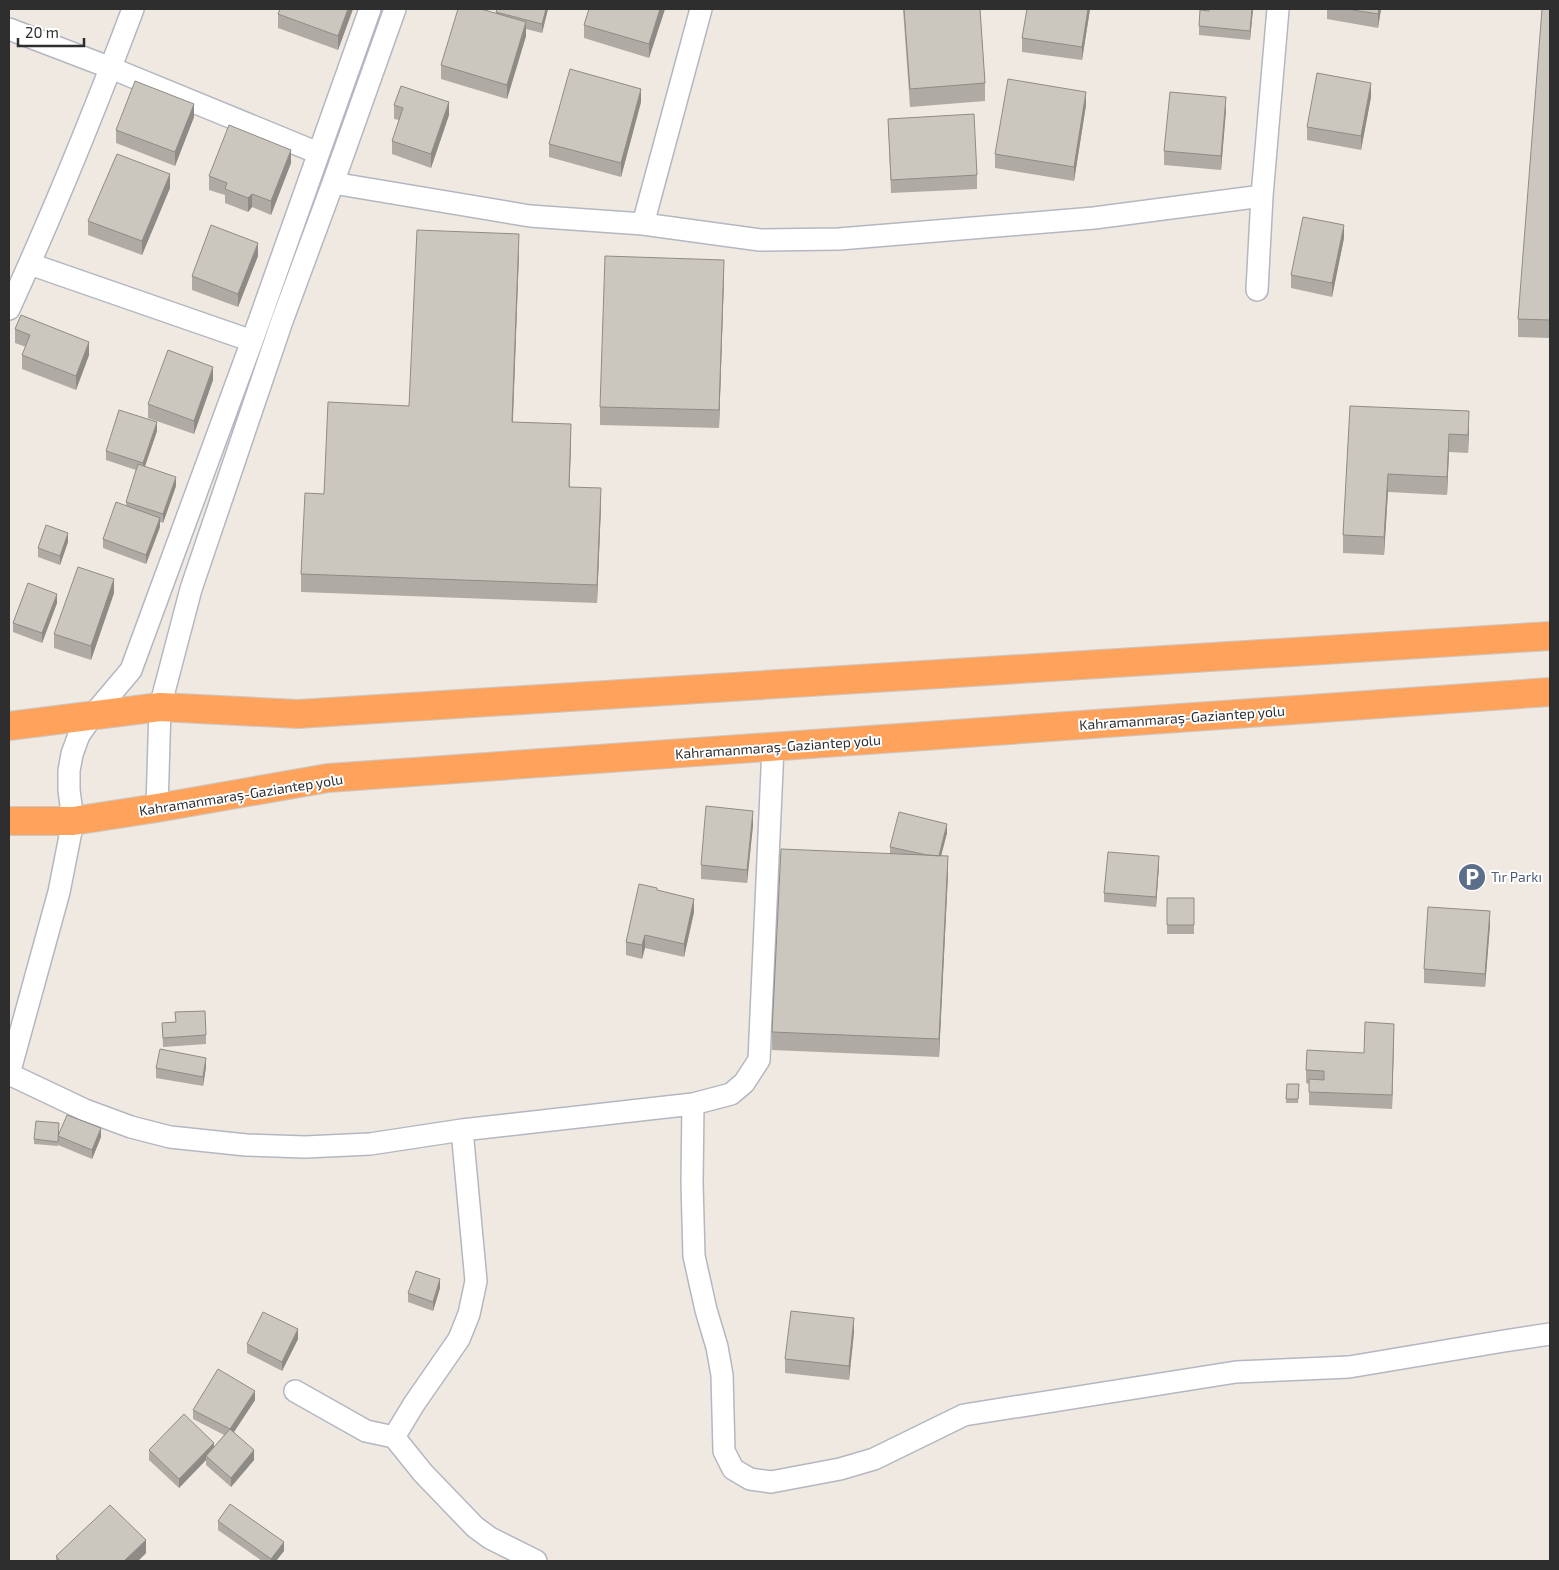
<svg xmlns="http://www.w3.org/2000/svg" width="1559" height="1570" font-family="'Exo 2',sans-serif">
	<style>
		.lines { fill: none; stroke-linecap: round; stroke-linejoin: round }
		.minor-casing { stroke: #b4b7c1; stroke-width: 24 }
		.highway-casing { stroke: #c9c9c9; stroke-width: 30 }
		.minor { stroke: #fff; stroke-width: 21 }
		.highway { stroke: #ffa35c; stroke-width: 28 }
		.wall { fill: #afaba4 }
		.shaded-wall { fill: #8e8b86 }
		.building { fill: #cbc7bf; stroke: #8e8b86 }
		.labels { text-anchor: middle; stroke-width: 4; stroke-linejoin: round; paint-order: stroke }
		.street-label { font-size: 14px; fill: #2e2e2e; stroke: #fff }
		.service-label { font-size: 14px; fill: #4e5e75; stroke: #fff; text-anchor: start }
	</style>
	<rect width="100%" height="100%" fill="#efe9e1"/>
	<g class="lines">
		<defs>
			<path id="minor" d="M370 9 252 341 131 670 93 715 79 735 72 754 69 771V790L73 821 59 892 9 1074 85 1110 131 1127 170 1137 246 1145 305 1147 370 1144 462 1130 693 1104 731 1094 744 1083 759 1060 773 747
				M9 29 111 68 318 153
				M333 183 530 216 643 224 760 240 839 239 1094 218 1262 196
				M643 224 701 9
				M30 264 252 341
				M1257 290 1262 196 1278 9
				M9 309C54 211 95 110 133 9
				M157 808 160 707 191 589 282 321 333 183 395 9
				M693 1104 692 1183 694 1256 706 1310 717 1347 722 1375 724 1451 733 1469 750 1479 771 1482 840 1469 874 1459 964 1415 1236 1372 1349 1367 1504 1341 1550 1334
				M295 1391 366 1431 394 1437 423 1473 475 1527 490 1538 536 1561
				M394 1437 414 1404 459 1339 469 1314 476 1281 462 1130"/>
			<path id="highway" d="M9 726 160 707 298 714 1550 636
				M9 821H73L157 808 328 778 1550 692"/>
		</defs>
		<!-- minor casing -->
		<use href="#minor" class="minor-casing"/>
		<!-- highway casing -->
		<use href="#highway" class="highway-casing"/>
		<!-- minor -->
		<use href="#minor" class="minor"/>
		<!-- highway -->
		<use href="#highway" class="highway"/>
	</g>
	<!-- wall -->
	<path class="wall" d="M280 9H353L338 50 278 28V14Z
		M497 9H548L542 33 526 29V36L507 99 441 79V65L496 13Z
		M589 9H665L649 58 584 38V25Z
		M903 9H980L985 83V101L910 107Z
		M1090 9 1082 60 1022 52V38Z
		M1253 9 1250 40 1199 35V26L1209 11Z
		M1327 9H1381L1378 28 1327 19Z
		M1550 9V338L1518 337V319Z
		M1371 97 1361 150 1307 140V127Z
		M641 102 621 177 549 157V144Z
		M394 105 449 115 431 168 392 154V141L399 120 394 119Z
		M1086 105 1074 181 995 168V154Z
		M1226 110 1221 170 1164 165V151Z
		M194 117 175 166 116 143V130Z
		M888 119 977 175V189L891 193Z
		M291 163 271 215 252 207 248 212 225 203V195L209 190V176Z
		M170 188 142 255 88 235V221Z
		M1344 238 1332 297 1291 288V275Z
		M519 252 513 422 571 442 569 487 601 506 597 603 301 592V574L324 494 409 406Z
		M258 256 238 307 192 290V276Z
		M724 277 719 428 600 425V407Z
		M15 329 89 355 76 390 22 369V355L26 347 15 343Z
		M213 380 194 434 148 418V404Z
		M1350 406 1469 429 1468 453 1449 452 1447 495 1388 492 1384 555 1343 553V535Z
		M157 431 145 466 176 486 163 523 160 522V527L146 564 103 548V539L126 505V502L136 470 106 460V451Z
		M68 542 60 565 38 557V548Z
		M114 593 91 660 54 648V634Z
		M57 603 42 643 13 632V623Z
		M753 825 747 883 701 879V865Z
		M947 833 941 856 948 874 939 1057 772 1050V1032L890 854V847Z
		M1159 865 1156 907 1104 902V893Z
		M657 890 694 912 684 957 645 948 642 959 626 955V942Z
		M1167 898H1194V934H1167Z
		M1490 925 1485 987 1424 983V969Z
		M175 1012 206 1035V1044L163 1047 162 1023 176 1022Z
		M1394 1037 1392 1109 1309 1105V1084L1306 1083V1070L1364 1053Z
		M206 1067 203 1086 156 1078V1068Z
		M1287 1084H1299L1298 1103H1286Z
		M59 1135 101 1137 92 1159 58 1145V1140V1146L34 1144V1139Z
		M440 1288 433 1311 408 1302V1293Z
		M854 1332 849 1380 785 1373V1359Z
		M298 1339 282 1371 247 1353V1344Z
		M255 1400 234 1432 254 1460 231 1487 206 1465V1460L179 1488 149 1460V1450L214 1447 224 1435 193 1419V1410Z
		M218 1521 284 1551 276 1561H262L218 1530Z
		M146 1553 138 1561H56V1556Z"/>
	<!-- shaded-wall -->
	<path class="shaded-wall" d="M348 9H353L338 50V36Z
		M546 9H548L542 33V24Z
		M660 9H665L649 58V44Z
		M1088 9H1090L1082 60V47Z
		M1252 9H1253L1250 40V31Z
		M1379 9H1381L1378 28V14Z
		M526 22V36L507 99V85Z
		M1371 83V97L1361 150V136Z
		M641 89V102L621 177V163Z
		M1086 92V105L1074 181V167Z
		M1226 97V110L1221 170V156Z
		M449 102V115L431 168V154Z
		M194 104V117L175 166V152Z
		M291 150V163L271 215V201Z
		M170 174V188L142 255V241Z
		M252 194V207L248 212V198Z
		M1344 225V238L1332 297V283Z
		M519 234V252L512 440V422Z
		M258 243V256L238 307V294Z
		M724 260V277L719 428V410Z
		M89 342V355L76 390V376Z
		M213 367V380L194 434V421Z
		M1469 411V429L1468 453V435Z
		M157 422V431L143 472V463Z
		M571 424V442L569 505V487Z
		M1449 434V452L1447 495V477Z
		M1388 474V492L1384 555V537Z
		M176 477V486L163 523V514Z
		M601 488V506L597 603V585Z
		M160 518V527L146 564V555Z
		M68 533V542L60 565V556Z
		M114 579V593L91 660V646Z
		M57 594V603L42 643V633Z
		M753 811V825L747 883V870Z
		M947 824V833L938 867V858Z
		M948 856V874L939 1057V1039Z
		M1159 856V865L1156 907V897Z
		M694 899V912L684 957V944Z
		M1490 911V925L1485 987V974Z
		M645 935V948L642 959V945Z
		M1394 1024V1037L1392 1109V1095Z
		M206 1058V1067L203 1086V1077Z
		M101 1128V1137L92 1159V1150Z
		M440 1279V1288L433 1311V1302Z
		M854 1318V1332L849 1380V1366Z
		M298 1329V1339L282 1371V1362Z
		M255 1391V1400L230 1438V1429Z
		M214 1443V1452L206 1456V1460L179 1488V1479Z
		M254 1450V1460L231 1487V1478Z
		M146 1540V1553L138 1561H124Z
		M284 1542V1551L276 1561H271V1559Z"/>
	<!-- building -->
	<path class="building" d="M280 9H348L338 36 278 14Z
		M458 9H481L526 22 507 85 441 65Z
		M497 9H546L542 24 496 12Z
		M589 9H660L649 44 584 25Z
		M904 9H980L985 83 910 89Z
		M1027 9H1088L1082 47 1022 38Z
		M1209 9H1252L1250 31 1199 26 1200 10 1209 11Z
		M1347 9H1379L1378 14Z
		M1542 9H1550V320L1518 319Z
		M570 69 641 89 621 163 549 144Z
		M1317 73 1371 83 1361 136 1307 127Z
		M1008 79 1086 92 1074 167 995 154Z
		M135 81 194 104 175 152 116 130Z
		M401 86 449 102 431 154 392 141 403 108 394 105Z
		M1170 92 1226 97 1221 156 1164 151Z
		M974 114 977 175 891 180 888 119Z
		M229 125 291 150 271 201 252 194 248 198 225 189 227 183 209 176Z
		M117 154 170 174 142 241 88 221Z
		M1303 217 1344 225 1332 283 1291 275Z
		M211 225 258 243 238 294 192 276Z
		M417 230 519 234 512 422 571 424 569 487 601 488 597 585 301 574 305 493 324 494 328 402 409 406Z
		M605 256 724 260 719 410 600 407Z
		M21 315 89 342 76 376 22 355 30 335 15 329Z
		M168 350 213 367 194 421 148 404Z
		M1350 406 1469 411 1468 435 1449 434 1447 477 1388 474 1384 537 1343 535Z
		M119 410 157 422 143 463 106 451Z
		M138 464 176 477 163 514 126 502Z
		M116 502 160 518 146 555 103 539Z
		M46 525 68 533 60 556 38 548Z
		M78 567 114 579 91 646 54 634Z
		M28 583 57 594 42 633 13 623Z
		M706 806 753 811 747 870 701 865Z
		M899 812 947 824 939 856 927 855 890 847Z
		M781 849 948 856 939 1039 772 1032Z
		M1108 852 1159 856 1156 897 1104 893Z
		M639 884 657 888V890L694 899 684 944 645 935 642 945 626 942Z
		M1167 898H1194V925H1167Z
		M1428 907 1490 911 1485 974 1424 969Z
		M205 1011 206 1035 163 1038 162 1023 176 1022 175 1012Z
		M1365 1022 1394 1024 1392 1095 1309 1092V1079L1324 1080V1071L1306 1070 1307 1050 1364 1053Z
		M160 1049 206 1058 203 1077 156 1068Z
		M1287 1084H1299L1298 1099H1286Z
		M67 1115 101 1128 92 1150 58 1136Z
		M36 1121 59 1123 58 1142 34 1139Z
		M416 1271 440 1279 433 1302 408 1293Z
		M791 1311 854 1318 849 1366 785 1359Z
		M263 1312 298 1329 282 1362 247 1344Z
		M218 1369 255 1391 230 1429 254 1450 231 1478 206 1456 230 1429 193 1410Z
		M184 1414 214 1443 179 1479 149 1450Z
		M230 1504 284 1542 271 1559 218 1521Z
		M110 1505 146 1540 124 1561H60L56 1556Z"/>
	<!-- icons -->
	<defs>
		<symbol id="parking-disc" viewBox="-11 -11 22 22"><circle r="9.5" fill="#5c6f8a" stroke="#fff"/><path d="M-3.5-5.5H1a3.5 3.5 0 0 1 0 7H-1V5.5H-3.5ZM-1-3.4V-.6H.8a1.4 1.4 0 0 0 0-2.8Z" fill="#fff"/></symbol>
	</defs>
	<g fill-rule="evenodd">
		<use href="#parking-disc" x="1456" y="861" width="32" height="32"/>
	</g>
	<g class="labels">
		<!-- street labels -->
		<g class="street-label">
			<text transform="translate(1182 718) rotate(-4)" y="5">Kahramanmaraş-Gaziantep yolu</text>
			<text transform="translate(778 747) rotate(-4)" y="5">Kahramanmaraş-Gaziantep yolu</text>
			<text transform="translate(241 795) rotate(-9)" y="5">Kahramanmaraş-Gaziantep yolu</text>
		</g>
		<!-- service labels -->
		<g class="service-label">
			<text x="1491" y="882">Tır Parkı</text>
		</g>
	</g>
	<!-- border -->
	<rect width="1559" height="1570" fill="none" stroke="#2e2e2e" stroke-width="20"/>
	<!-- scale -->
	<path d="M18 38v8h66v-8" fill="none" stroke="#2e2e2e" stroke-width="2.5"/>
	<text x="25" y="38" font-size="15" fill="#2e2e2e" stroke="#ffffff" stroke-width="4" paint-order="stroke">20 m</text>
</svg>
